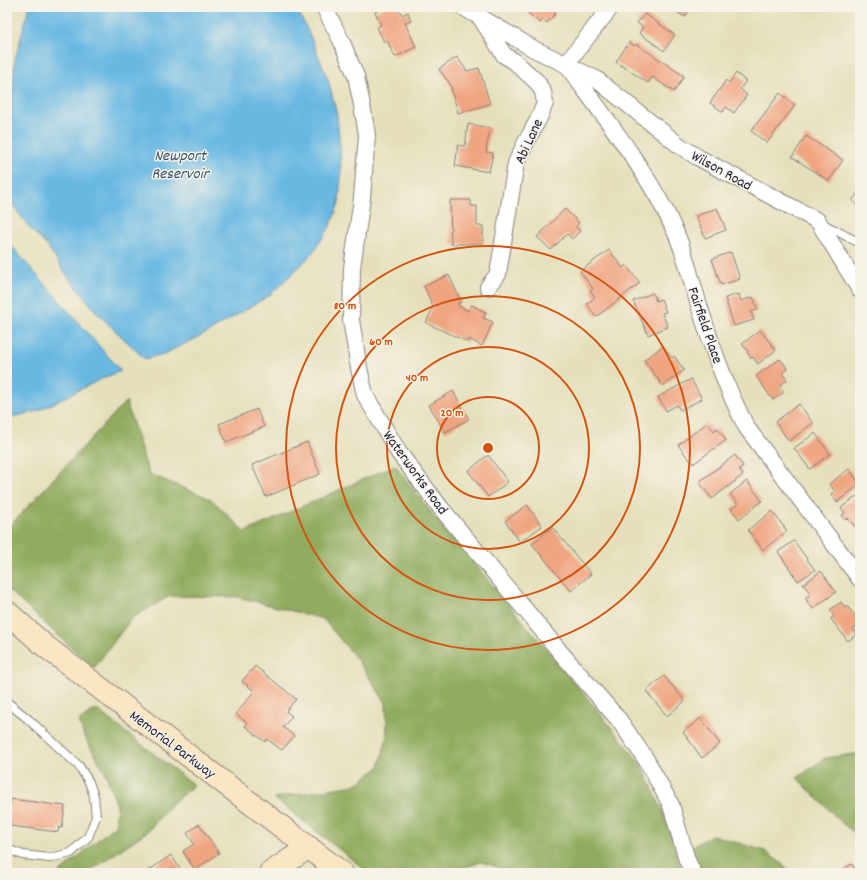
<svg xmlns="http://www.w3.org/2000/svg" width="867" height="880" font-family="Dekko,sans-serif">
	<style>
		.forest { fill: #91ac5e; stroke: #5a674c }
		.water { fill: #67b8e2; stroke: #446d8e }
		.building { fill: #f0a581 }
		.lines { fill: none; stroke-linecap: round; stroke-linejoin: round }
		.lane-casing { stroke: #84817b; stroke-width: 10 }
		.street-casing { stroke: #84817b; stroke-width: 18 }
		.secondary-casing { stroke: #84817b; stroke-width: 24 }
		.lane { stroke: #fff; stroke-width: 8 }
		.street { stroke: #fff; stroke-width: 16 }
		.secondary { stroke: #fbe6c4; stroke-width: 22 }
		.ring { fill: none; stroke: #d45411; stroke-width: 2 }
		.labels { text-anchor: middle; stroke-width: 3; stroke-linejoin: round; paint-order: stroke }
		.street-label { font-size: 15px; fill: #22223b; stroke: #f7f3e8 }
		.water-label { font-size: 16px; font-style: italic; fill: #3a5675; stroke: #f7f3e8 }
		.centre { fill: #d45411; stroke: #f7f3e8; stroke-width: 2 }
		.ring-label { font-size: 12px; text-anchor: middle; font-weight: bold; fill: #d45411; stroke: #f7f3e8; stroke-width: 3; stroke-linejoin: round; paint-order: stroke }
	</style>
	<rect width="100%" height="100%" fill="#f7f3e8"/>
	<filter id="ink" filterUnits="userSpaceOnUse"><feTurbulence type="fractalNoise" baseFrequency=".025" numOctaves="2"/><feDisplacementMap in="SourceGraphic" scale="8" xChannelSelector="R" yChannelSelector="G"/><feConvolveMatrix kernelMatrix="1 2 1 2 8 2 1 2 1" color-interpolation-filters="sRGB"/></filter>
	<filter id="wash" filterUnits="userSpaceOnUse"><feTurbulence type="fractalNoise" baseFrequency=".012" numOctaves="4" result="noise"/><feDisplacementMap in="SourceGraphic" scale="16" xChannelSelector="R" yChannelSelector="G"/><feGaussianBlur stdDeviation="0.9" result="paint"/><feColorMatrix in="noise" values="0 0 0 0 0 0 0 0 0 0 0 0 0 0 0 0 0 1.4 0 .05"/><feComposite in="paint" operator="in"/></filter>
	<g filter="url(#wash)">
		<rect width="100%" height="100%" fill="#e5e0bb"/>
		<!-- forest -->
		<path class="forest" d="M126 401 149 474 211 499 245 532 395 465 433 515 560 665 642 765 668 823 681 873H517L481 862 449 873H369L274 798 355 785 379 767 387 737 386 703 356 658 323 619 238 597 170 596 132 618 94 668 7 589V529Z
			M96 709 194 785 170 805 148 831 87 873H59L115 825 117 806 105 772 84 736 79 721Z
			M860 753V837L843 824 797 778 825 758Z
			M712 835 765 851 794 873H701L690 848Z"/>
		<!-- water -->
		<path class="water" d="M29 7H296L308 31 328 79 337 115 340 147 341 176 339 203 330 227 316 248 304 262 270 295 207 333 164 354 145 359 98 314 65 273 48 247 29 227 7 197V170L15 60Z
			M7 241 121 371 103 378 38 411 7 418Z"/>
		<g id="blocks">
			<!-- building -->
			<path class="building" d="M386 7H398L402 15 408 12 411 21 405 23 416 47 395 57 387 41 384 42 377 27 381 25 375 12Z
				M521 7H552L550 9 556 13 547 23 543 20 540 23Z
				M669 7H692L685 17Z
				M645 14 675 35 664 51 639 33 643 27 637 23Z
				M629 42 634 46 636 44 684 76 674 92 652 77 648 83 616 62Z
				M457 57 467 71 479 68 490 104 458 113 450 84 439 69Z
				M736 73 746 81 740 89 747 95 734 113 726 107 723 112 710 103 726 80 729 83Z
				M780 93 795 105 767 143 751 131Z
				M468 124 490 128 486 152 493 153 489 172 455 166 458 145 465 146Z
				M806 136 843 160 829 181 792 157Z
				M860 190V206L852 201Z
				M450 200H471V206H477V226H483V244H451Z
				M717 208 726 230 705 238 696 216Z
				M565 209 579 223 576 227 580 231 572 239 567 234 551 250 537 237Z
				M609 250 623 268 626 265 640 283 596 317 587 304 595 297 590 291 593 289 580 271Z
				M731 252 740 279 721 285 712 259Z
				M449 275 461 302 458 303 459 306 468 311 471 305 486 312 483 318 493 322 482 346 469 339 468 342 426 323 433 307 424 286Z
				M653 293 656 301 661 299 666 312 662 313 668 327 648 335 633 301Z
				M739 294 741 301 753 297 758 310 751 312 754 320 734 326 725 298Z
				M760 330 776 350 758 364 753 357 751 358 747 352 748 351 742 344Z
				M663 346 672 358 674 356 684 370 663 386 644 360Z
				M780 359 788 369 782 373 787 380 779 386 784 392 773 400 756 376Z
				M691 379 702 399 680 410 677 405 666 411 658 397Z
				M453 391 469 419 445 432 429 405Z
				M799 404 813 423 789 441 775 422Z
				M257 409 264 427 226 442 219 424Z
				M707 423 714 431 717 428 726 440 693 464 678 445Z
				M815 433 830 454 810 469 794 448Z
				M307 442 320 474 266 497 252 465Z
				M488 455 508 482 488 497 468 471Z
				M735 455 743 466 739 469 743 475 712 499 699 482Z
				M849 469 860 484 837 502 831 494 835 491 829 484Z
				M747 481 762 501 739 519 731 509 738 504 730 494Z
				M858 495 860 498V527L857 529 848 518 846 520 842 515 845 513 841 508Z
				M527 505 542 526 520 542 505 521Z
				M772 511 787 531 763 550 748 530Z
				M552 527 591 574 571 591 532 544Z
				M794 541 815 570 798 581 778 552Z
				M821 571 836 592 813 609 805 598 811 594 803 584Z
				M841 602 845 608 847 606 860 622V624L853 629 857 634 848 641 831 619 834 616 830 610Z
				M255 666 296 699 286 711 292 716 283 727 294 736 282 750 267 739 265 742 245 726 247 723 236 714 254 691 242 681Z
				M664 676 685 701 667 716 646 691Z
				M701 718 720 744 702 758 683 732Z
				M11 799 65 806 62 828 59 827 58 832 10 826 11 821H8Z
				M199 824 219 853 195 870 183 851 194 844 187 833Z
				M171 855 183 873H145Z
				M852 864 858 873H838L847 867Z"/>
		</g>
	</g>
	<g filter="url(#ink)">
		<use href="#blocks" fill-opacity="0" stroke="#84817b" stroke-width="1"/>
		<g class="lines">
			<defs>
				<path id="lane" d="M823 224 860 243
					M7 702 28 719 79 766 89 782 94 796 96 817 88 837 71 853 50 858 23 855 7 849"/>
				<path id="street" d="M324 7 341 40 356 76 362 105 367 135 362 198 352 268 351 320 359 368 365 395 399 453 440 507 561 653 619 720 647 761 671 805 687 860 693 873
					M463 7 534 49 596 79 680 146 699 158 818 221 860 290
					M482 20 504 55 514 61 537 82 543 92 545 103 539 118 526 142 516 163 498 274 488 287
					M566 64C605 118 648 171 675 231 684 250 689 272 695 292 709 338 724 385 747 428L860 579
					M566 64 611 7"/>
				<path id="secondary" d="M7 612 45 646 342 873
					M270 873 309 847"/>
			</defs>
			<!-- lane casing -->
			<use href="#lane" class="lane-casing"/>
			<!-- street casing -->
			<use href="#street" class="street-casing"/>
			<!-- secondary casing -->
			<use href="#secondary" class="secondary-casing"/>
			<!-- lane -->
			<use href="#lane" class="lane"/>
			<!-- street -->
			<use href="#street" class="street"/>
			<!-- secondary -->
			<use href="#secondary" class="secondary"/>
		</g>
	</g>
	<!-- distance rings -->
	<g class="ring">
		<circle cx="488" cy="448" r="51"/>
		<circle cx="488" cy="448" r="101"/>
		<circle cx="488" cy="448" r="152"/>
		<circle cx="488" cy="448" r="202"/>
	</g>
	<g class="labels">
		<!-- street labels -->
		<g class="street-label">
			<text transform="translate(528 141) rotate(-65)" y="5">Abi Lane</text>
			<text transform="translate(722 170) rotate(29)" y="5">Wilson Road</text>
			<text transform="translate(706 325) rotate(71)" y="5">Fairfield Place</text>
			<text transform="translate(416 472) rotate(54)" y="5">Waterworks Road</text>
			<text transform="translate(173 744) rotate(37)" y="5">Memorial Parkway</text>
		</g>
		<!-- water labels -->
		<g class="water-label">
			<text x="180" y="160">Newport<tspan x="180" dy="18">Reservoir</tspan></text>
		</g>
	</g>
	<circle cx="488" cy="448" r="6" class="centre"/>
	<g class="ring-label">
		<text x="345" y="309">80 m</text>
		<text x="381" y="345">60 m</text>
		<text x="417" y="381">40 m</text>
		<text x="452" y="416">20 m</text>
	</g>
	<!-- margin -->
	<rect width="867" height="880" fill="none" stroke="#f7f3e8" stroke-width="24"/>
</svg>
